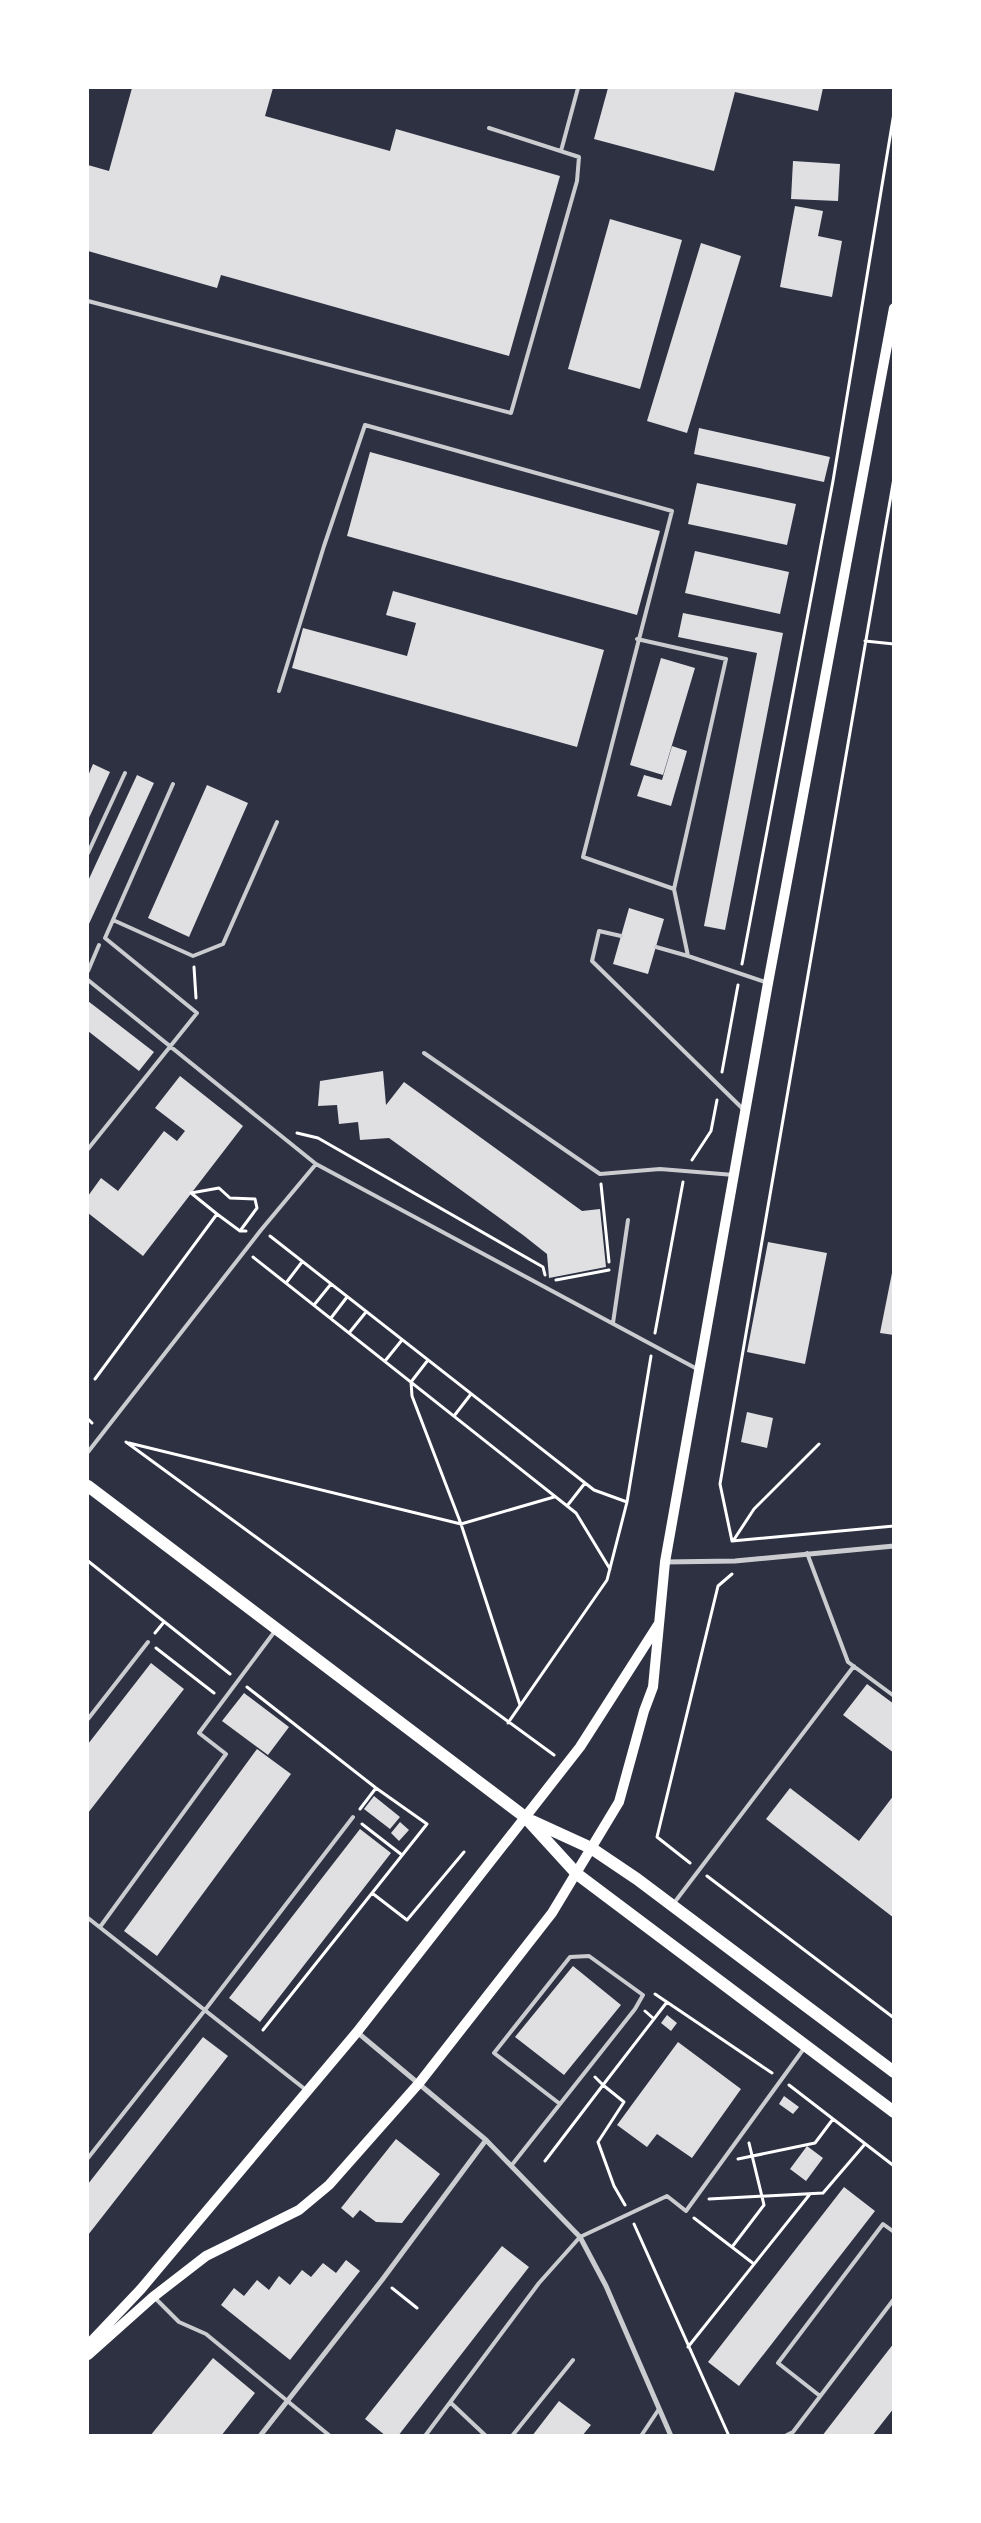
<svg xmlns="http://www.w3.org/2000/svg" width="981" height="2523" font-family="Inter,sans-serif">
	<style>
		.building { fill: #e0e0e3 }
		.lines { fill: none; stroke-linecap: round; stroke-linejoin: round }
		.path { stroke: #fff; stroke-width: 3 }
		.service { stroke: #caccd0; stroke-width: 4 }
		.minor { stroke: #caccd0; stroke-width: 5 }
		.secondary { stroke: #fff; stroke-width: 10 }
		.primary { stroke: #fff; stroke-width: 12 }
	</style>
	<rect width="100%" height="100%" fill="#2d3142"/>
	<!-- building -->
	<path class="building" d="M132 88H273L265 116 390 151 396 129 560 176 509 356 221 275 217 288 88 251V165L109 171Z
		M608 88H823L818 111 735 92 714 171 594 139Z
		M793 161 840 164 838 201 791 199Z
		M795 206 823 211 818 236 842 241 832 297 780 287Z
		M610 219 682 240 640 389 568 369Z
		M701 243 741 256 687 433 647 421Z
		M699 428 830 457 824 482 694 454Z
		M370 452 660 531 637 615 347 536Z
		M697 483 796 504 787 545 688 524Z
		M695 551 789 572 780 614 685 593Z
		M393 591 604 650 577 747 292 668 303 628 407 656 416 623 386 615Z
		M683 613 783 633 725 930 704 926 757 653 678 637Z
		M661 658 695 668 663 775 630 765Z
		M672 746 687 751 671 806 637 796 644 775 662 780Z
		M93 764 110 772 88 820V776Z
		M137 775 154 783 88 926V881Z
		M207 785 248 803 189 937 148 918Z
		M629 908 664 919 648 974 613 964Z
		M88 1001 154 1052 139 1071 88 1031Z
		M383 1071 386 1105 404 1082 582 1211 600 1209 606 1267 549 1278 547 1254 523 1235 389 1138 360 1140 358 1122 339 1124 337 1105 318 1106 320 1081Z
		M180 1076 243 1126 143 1256 88 1213V1196L101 1178 118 1191 164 1131 177 1141 185 1131 155 1108Z
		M768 1242 827 1253 805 1364 747 1352Z
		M894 1263V1335L880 1333Z
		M747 1412 773 1418 767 1448 741 1442Z
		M151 1663 184 1689 88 1813V1744Z
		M867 1684 894 1704V1753L843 1715Z
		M244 1693 289 1727 268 1755 222 1721Z
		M257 1749 291 1774 157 1956 124 1931Z
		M790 1788 859 1841 894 1795V1918L766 1819Z
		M374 1796 400 1817 390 1829 364 1809Z
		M400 1822 409 1830 399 1841 391 1833Z
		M360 1829 391 1853 260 2022 229 1998Z
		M573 1966 621 2005 564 2075 515 2037Z
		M667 2015 677 2023 671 2031 661 2023Z
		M203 2037 228 2056 88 2235V2184Z
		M678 2042 741 2089 692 2158 657 2134 647 2147 617 2125Z
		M784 2096 799 2107 793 2114 779 2104Z
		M396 2139 440 2174 402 2223 376 2222 360 2210 353 2218 341 2208Z
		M807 2146 823 2158 806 2181 790 2169Z
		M844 2187 875 2211 739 2386 708 2362Z
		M502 2246 529 2267 398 2436H386L365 2419Z
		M346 2260 360 2271 290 2360 221 2305 234 2288 244 2296 257 2280 269 2290 279 2276 290 2285 302 2270 311 2277 323 2263 336 2273Z
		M894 2343V2408L872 2436H822Z
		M213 2358 255 2393 221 2436H150Z
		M559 2401 591 2425 582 2436H532Z"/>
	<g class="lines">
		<!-- path -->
		<path class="path" d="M865 641 894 644
			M742 964 833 481 894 113
			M194 967 196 998
			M722 1072 738 985
			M297 1133 318 1138 543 1267 545 1275
			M692 1160 711 1131 717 1100
			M601 1184 609 1262
			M191 1193 219 1188 230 1198 255 1199 257 1208 240 1231
			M191 1193 217 1214
			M270 1236 594 1490 627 1502
			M253 1257 576 1513 610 1569
			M556 1280 609 1270
			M286 1283 302 1262
			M314 1305 331 1284
			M331 1318 347 1297
			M349 1333 366 1312
			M655 1333 683 1182
			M428 1360 411 1382 412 1396 461 1524 520 1705
			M385 1361 402 1340
			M95 1379 217 1214 240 1231H246
			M454 1416 471 1394
			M88 1419 92 1423
			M126 1442 554 1755
			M129 1443 461 1524 554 1497
			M567 1506 585 1483
			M732 1541 720 1484 894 478
			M732 1541 894 1526
			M733 1541 754 1509 819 1444
			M88 1561 230 1674
			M155 1633 164 1622
			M156 1648 214 1693
			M247 1687 376 1788 427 1824 263 2030
			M508 1723 607 1580 627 1502 651 1356
			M360 1809 376 1788
			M362 1824 402 1855
			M690 1863 657 1837 718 1586 732 1574
			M707 1876 894 2018
			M372 1893 407 1920 464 1852
			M655 1994 772 2073
			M645 2011 654 2019
			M789 2085 894 2166
			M738 2159 815 2143 833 2119
			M545 2161 603 2085 595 2077
			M709 2199 823 2193 865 2144
			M625 2205 614 2186 598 2142 624 2102 603 2085 667 2002
			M694 2218 754 2264
			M634 2224 729 2436
			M732 2247 764 2205 749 2143
			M392 2288 417 2308
			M688 2347 810 2194"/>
		<!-- service -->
		<path class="service" d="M561 151 578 88
			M88 301 511 413 577 181 579 157 489 128
			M637 639 726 659 674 889
			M279 691 324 546 365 425 672 511 583 857 674 889 688 956 768 983
			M88 853 125 773
			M113 920 193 956 223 944 277 822
			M621 936 599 931 592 961 743 1109
			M656 947 688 956
			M88 971 99 945
			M88 980 316 1164 699 1370
			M424 1053 600 1174 660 1169 734 1175
			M88 1149 197 1013 105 938 173 784
			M613 1323 628 1220
			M88 1452 261 1230 316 1164
			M807 1553 848 1662 894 1696
			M88 1719 148 1642
			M674 1903 854 1666
			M88 1918 306 2090
			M100 1927 226 1754 199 1733 275 1631
			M88 2158 205 2010 353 1817
			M511 2166 635 2009 643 1995 589 1956 570 1957 494 2053 560 2104
			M154 2297 179 2322 206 2334 330 2436
			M820 2396 778 2363 883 2224 894 2232
			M451 2403 486 2436
			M425 2436 539 2283 580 2237 667 2196 686 2211 805 2047
			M512 2436 573 2360
			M641 2436 659 2409
			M785 2436 793 2432 894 2299"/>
		<!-- minor -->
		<path class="minor" d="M665 1562 735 1561 894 1546
			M357 2032 486 2140 580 2237 606 2286 671 2436
			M260 2436 382 2280 486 2140"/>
		<!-- secondary -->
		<path class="secondary" d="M88 2345 141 2289 357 2032 580 1747 658 1625
			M88 2355 153 2297 206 2256 299 2210 329 2185 420 2082 552 1913 619 1802 644 1711 653 1687 665 1562 768 983 894 308"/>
		<!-- primary -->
		<path class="primary" d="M88 1486 525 1817 577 1874 894 2112
			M532 1821 591 1848 637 1879 894 2072"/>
	</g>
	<!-- border -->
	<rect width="981" height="2523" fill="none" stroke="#ffffff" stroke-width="178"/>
</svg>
